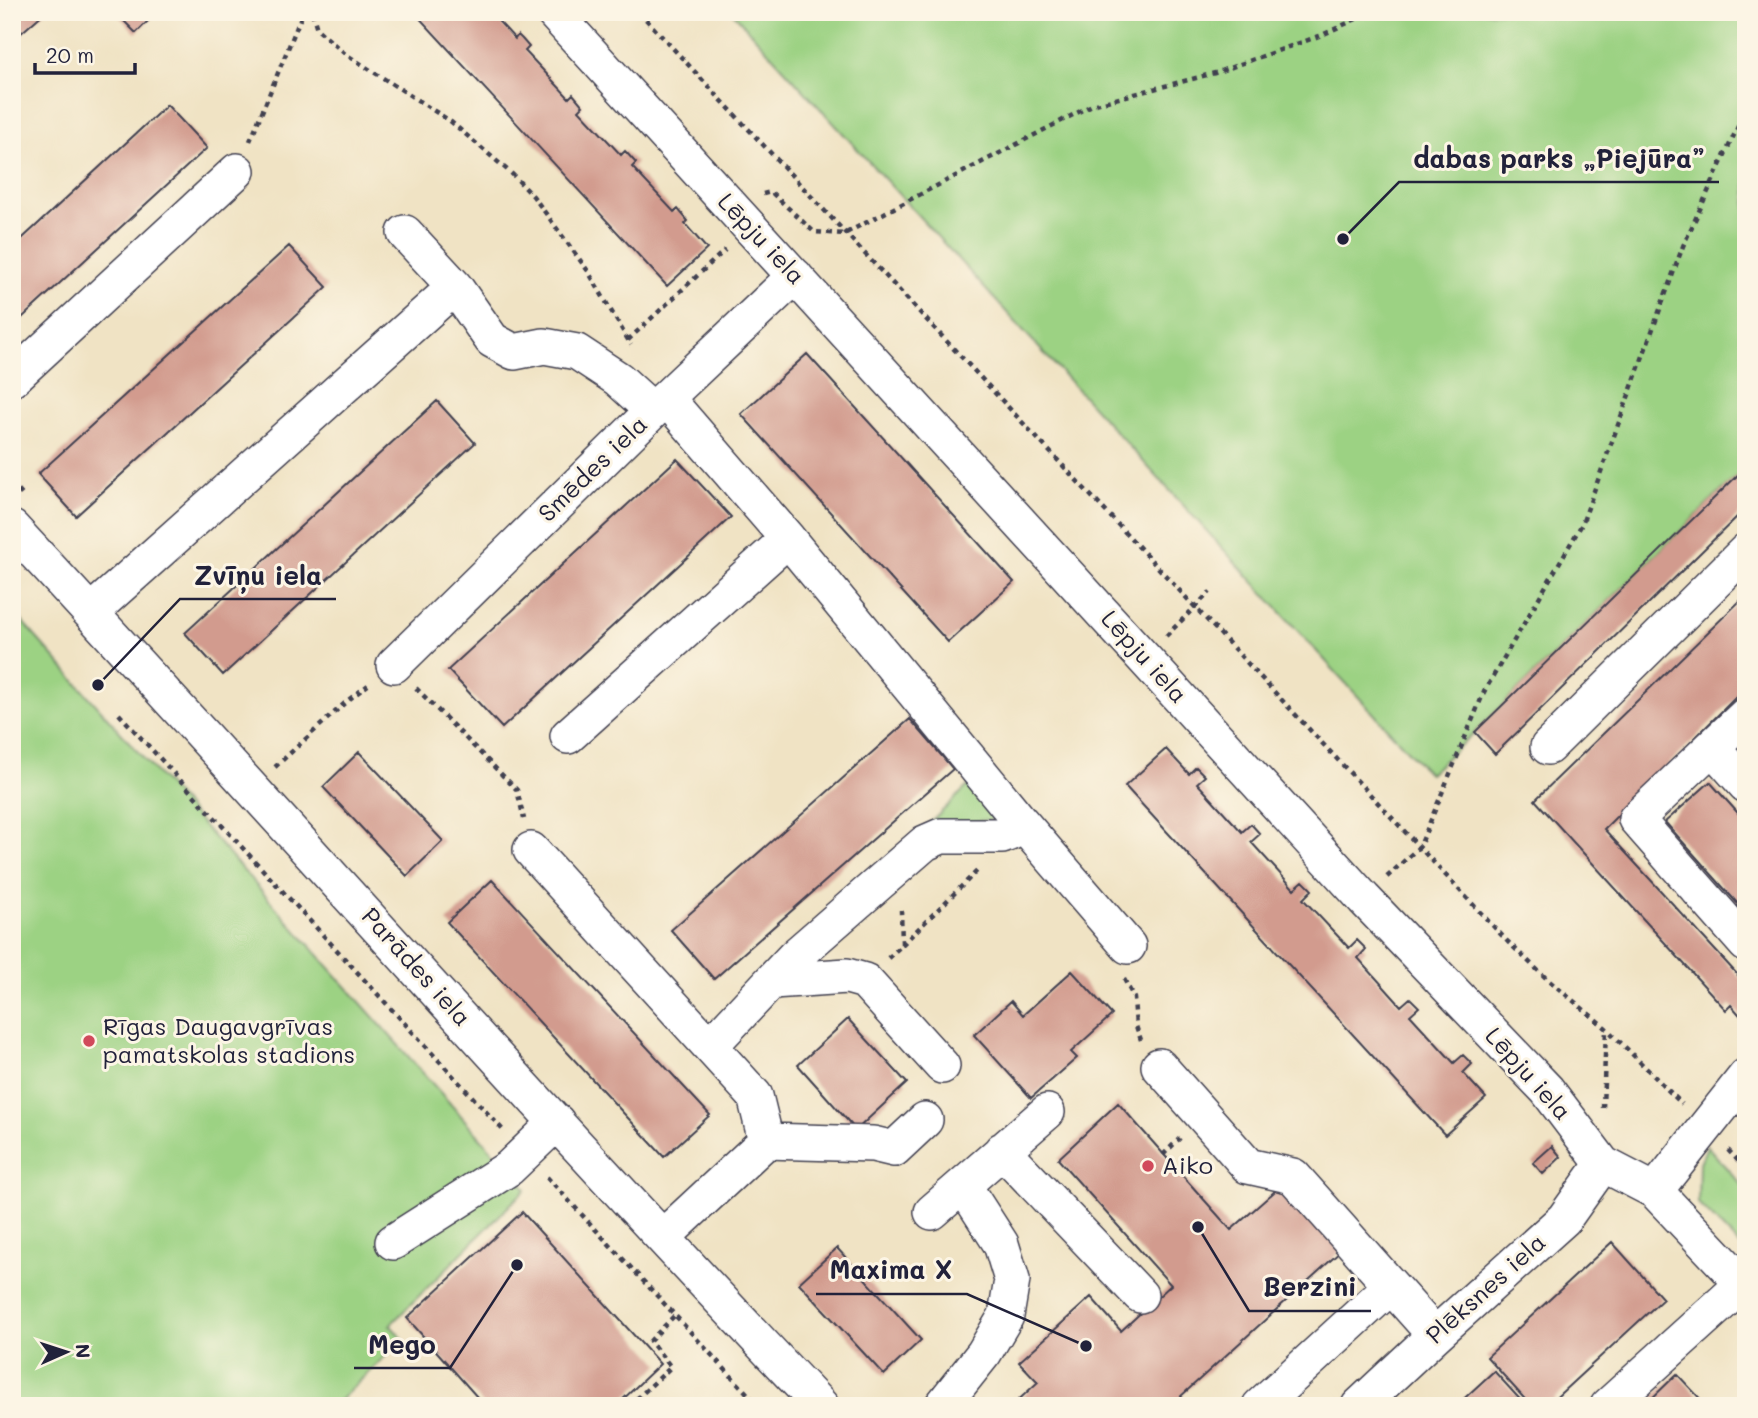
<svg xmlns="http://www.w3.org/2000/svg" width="1758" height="1418" font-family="Mali,sans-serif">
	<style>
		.green { fill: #9cd283; stroke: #5f7a5f; stroke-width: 2 }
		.building { fill: #d29b8e }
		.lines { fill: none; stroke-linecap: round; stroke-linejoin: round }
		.minor-casing { stroke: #413f50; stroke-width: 38 }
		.path { stroke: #413f50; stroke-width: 4.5; stroke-dasharray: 5 5; stroke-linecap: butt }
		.minor { stroke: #fff; stroke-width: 35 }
		.poi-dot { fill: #d1495b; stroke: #fcf5e5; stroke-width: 2.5 }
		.labels { text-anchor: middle; stroke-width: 6; stroke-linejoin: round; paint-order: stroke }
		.street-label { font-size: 24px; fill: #22223b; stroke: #fcf5e5 }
		.poi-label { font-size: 24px; fill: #22223b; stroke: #fcf5e5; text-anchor: start }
		.leader { fill: none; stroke: #22223b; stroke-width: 2.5 }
		.callout-dot { fill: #22223b; stroke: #fcf5e5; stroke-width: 2.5 }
		.callout-label { font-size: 26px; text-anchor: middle; font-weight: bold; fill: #22223b; stroke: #fcf5e5; stroke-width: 6; stroke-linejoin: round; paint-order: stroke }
	</style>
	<rect width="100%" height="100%" fill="#fcf5e5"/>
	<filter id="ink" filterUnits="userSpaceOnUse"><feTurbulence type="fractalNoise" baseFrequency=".0143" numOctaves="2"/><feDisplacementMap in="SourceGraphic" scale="14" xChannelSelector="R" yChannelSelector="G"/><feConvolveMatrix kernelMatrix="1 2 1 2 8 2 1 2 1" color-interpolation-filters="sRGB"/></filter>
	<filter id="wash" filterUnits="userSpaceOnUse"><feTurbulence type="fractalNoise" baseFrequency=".00686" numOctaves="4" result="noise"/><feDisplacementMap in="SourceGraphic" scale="28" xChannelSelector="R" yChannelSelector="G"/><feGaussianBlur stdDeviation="1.57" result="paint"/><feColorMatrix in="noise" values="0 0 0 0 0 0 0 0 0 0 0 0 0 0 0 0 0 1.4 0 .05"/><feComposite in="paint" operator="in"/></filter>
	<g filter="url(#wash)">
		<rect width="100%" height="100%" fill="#f0e3c4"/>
		<!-- green -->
		<path class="green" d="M732 12H1746V467L1475 732 1429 774Z
			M12 610 526 1189 390 1325 403 1339 334 1406H12Z
			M977 777 1008 818 927 826Z
			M1707 1146 1746 1190V1252L1698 1203 1699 1165Z"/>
		<g id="blocks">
			<!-- building -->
			<path class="building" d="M12 12H45L12 41Z
				M121 12H157L136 33 118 15Z
				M414 12H490L515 39 518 35 522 39 529 47 525 51 569 98 573 94 583 106 579 110 621 155 625 151 636 163 632 167 674 212 678 209 688 221 685 224 707 249 667 286Z
				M167 105 207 148 12 327V248Z
				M289 246 327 287 76 516 38 474Z
				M807 354 1014 582 948 642 741 414Z
				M437 401 475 443 223 675 185 633Z
				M677 459 731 517 502 728 448 670Z
				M1746 467V508L1495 754 1475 732Z
				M1746 595V687L1604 829 1746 984V1022L1731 1005 1726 1010 1535 800Z
				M910 719 953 769 714 979 671 930Z
				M1166 749 1189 774 1196 767 1205 776 1197 783 1242 832 1251 824 1260 834 1251 842 1294 889 1303 881 1312 890 1303 899 1349 948 1357 940 1366 949 1358 958 1401 1006 1410 998 1419 1007 1410 1015 1454 1063 1463 1055 1472 1064 1463 1073 1486 1098 1445 1135 1125 786Z
				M359 752 443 841 407 876 323 787Z
				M1710 782 1746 822V913L1665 822Z
				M492 880 710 1115 664 1157 447 922Z
				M1072 971 1112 1015 1071 1052 1077 1058 1031 1098 974 1035 1011 1001 1023 1015Z
				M848 1019 907 1083 856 1130 798 1065Z
				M1118 1103 1231 1230 1282 1185 1341 1251 1181 1396 1189 1406H1012L1038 1382 1019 1362 1091 1297 1121 1331 1171 1285 1058 1159Z
				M1552 1146 1561 1157 1543 1174 1533 1163Z
				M522 1212 660 1364 616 1406H485L407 1318Z
				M1612 1242 1663 1299 1547 1406H1531L1487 1357Z
				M837 1248 921 1340 884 1375 799 1283Z
				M1494 1371 1526 1406H1456Z
				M1677 1374 1707 1406H1644Z"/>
		</g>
	</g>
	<g filter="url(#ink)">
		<use href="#blocks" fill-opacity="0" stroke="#413f50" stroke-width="2"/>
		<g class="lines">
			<defs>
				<path id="minor" d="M553 12 1364 899 1547 1090 1603 1164 1655 1191 1746 1287
					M455 287 492 340 514 352 544 346 577 352 618 379 653 411
					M12 379 237 171
					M666 398 788 539 1021 822 1128 946
					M12 528C283 819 546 1118 821 1406
					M91 612 455 287 405 233
					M394 665 666 398 795 276
					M568 736 788 539
					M1548 747 1746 551
					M1712 747 1746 715
					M1746 785 1712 747 1636 819 1746 944
					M531 850 755 1096 766 1141 663 1237
					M772 981 847 976 865 981 942 1066
					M710 1046 795 956 925 843 941 836H1002L1012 832 1021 822
					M1159 1066 1248 1166 1293 1176 1435 1335
					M766 1141 873 1144 894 1149 925 1120
					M1002 1150 1140 1295
					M1655 1191 1746 1076
					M932 1212 1047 1112
					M393 1242 509 1168 557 1122
					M942 1406 984 1353 1006 1316 1012 1280 1001 1244 963 1185
					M1260 1406 1391 1286
					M1359 1406 1435 1335 1564 1219 1603 1164
					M1608 1406 1743 1284"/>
			</defs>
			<!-- minor casing -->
			<use href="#minor" class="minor-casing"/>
			<!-- path -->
			<path class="path" d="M312 12 317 29 344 53 450 121 512 174 533 196 588 271 631 345
				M639 12 1508 942 1547 979 1606 1028 1682 1104
				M250 141 303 12
				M763 194 771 192 814 232 844 234 1092 105 1215 73 1322 35 1371 12
				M628 340 725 250
				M12 483 23 496
				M1166 636 1210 592
				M416 688 517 790 524 819
				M119 714 503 1130
				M275 767 347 701 368 685
				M1387 877 1420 846 1484 692 1582 524 1683 246 1746 109
				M902 945 979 869
				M888 958 902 945 901 910
				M1124 979 1134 998 1136 1026 1141 1040
				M1603 1108 1606 1029
				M1728 1150 1746 1169
				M1163 1155 1180 1138
				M547 1177 759 1406
				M629 1406 671 1367 650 1341 675 1315"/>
			<!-- minor -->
			<use href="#minor" class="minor"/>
		</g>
	</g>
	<!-- markers -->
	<g class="poi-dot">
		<circle cx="89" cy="1041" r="7"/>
		<circle cx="1148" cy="1166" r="7"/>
	</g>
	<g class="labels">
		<!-- street labels -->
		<g class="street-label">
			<text transform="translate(761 239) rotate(47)" y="8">Lēpju iela</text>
			<text transform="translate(593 469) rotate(-44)" y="8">Smēdes iela</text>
			<text transform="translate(1144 657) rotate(48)" y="8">Lēpju iela</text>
			<text transform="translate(416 967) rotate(48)" y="8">Parādes iela</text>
			<text transform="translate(1528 1074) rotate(48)" y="8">Lēpju iela</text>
			<text transform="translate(1486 1289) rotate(-42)" y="8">Plēksnes iela</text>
		</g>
		<!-- poi labels -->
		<g class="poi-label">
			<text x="103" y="1035">Rīgas Daugavgrīvas<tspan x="103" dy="28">pamatskolas stadions</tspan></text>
			<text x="1162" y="1174">Aiko</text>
		</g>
	</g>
	<!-- callouts -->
	<path class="leader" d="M1343 239L1399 182H1719M98 685L180 599H336M1086 1346L967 1294H816M1198 1227L1249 1311H1371M517 1265L450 1368H354"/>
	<g class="callout-dot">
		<circle cx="1343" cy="239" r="7"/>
		<circle cx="98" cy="685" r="7"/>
		<circle cx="1086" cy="1346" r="7"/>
		<circle cx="1198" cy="1227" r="7"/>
		<circle cx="517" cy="1265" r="7"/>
	</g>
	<g class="callout-label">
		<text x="1559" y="168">dabas parks „Piejūra”</text>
		<text x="258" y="585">Zvīņu iela</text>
		<text x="891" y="1279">Maxima X</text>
		<text x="1310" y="1296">Berzini</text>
		<text x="402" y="1354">Mego</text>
	</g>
	<!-- margin -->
	<rect width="1758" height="1418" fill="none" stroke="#fcf5e5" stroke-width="42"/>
	<!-- north arrow -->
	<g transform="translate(66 1352) rotate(87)" stroke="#fcf5e5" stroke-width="5" paint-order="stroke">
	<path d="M0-5L12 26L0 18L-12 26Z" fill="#22223b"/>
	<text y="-10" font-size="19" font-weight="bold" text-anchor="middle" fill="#22223b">N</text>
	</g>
	<!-- scale -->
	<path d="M35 63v10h100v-10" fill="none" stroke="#22223b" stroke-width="3.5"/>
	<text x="46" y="63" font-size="21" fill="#22223b" stroke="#fcf5e5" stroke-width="5" paint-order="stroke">20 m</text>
</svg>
